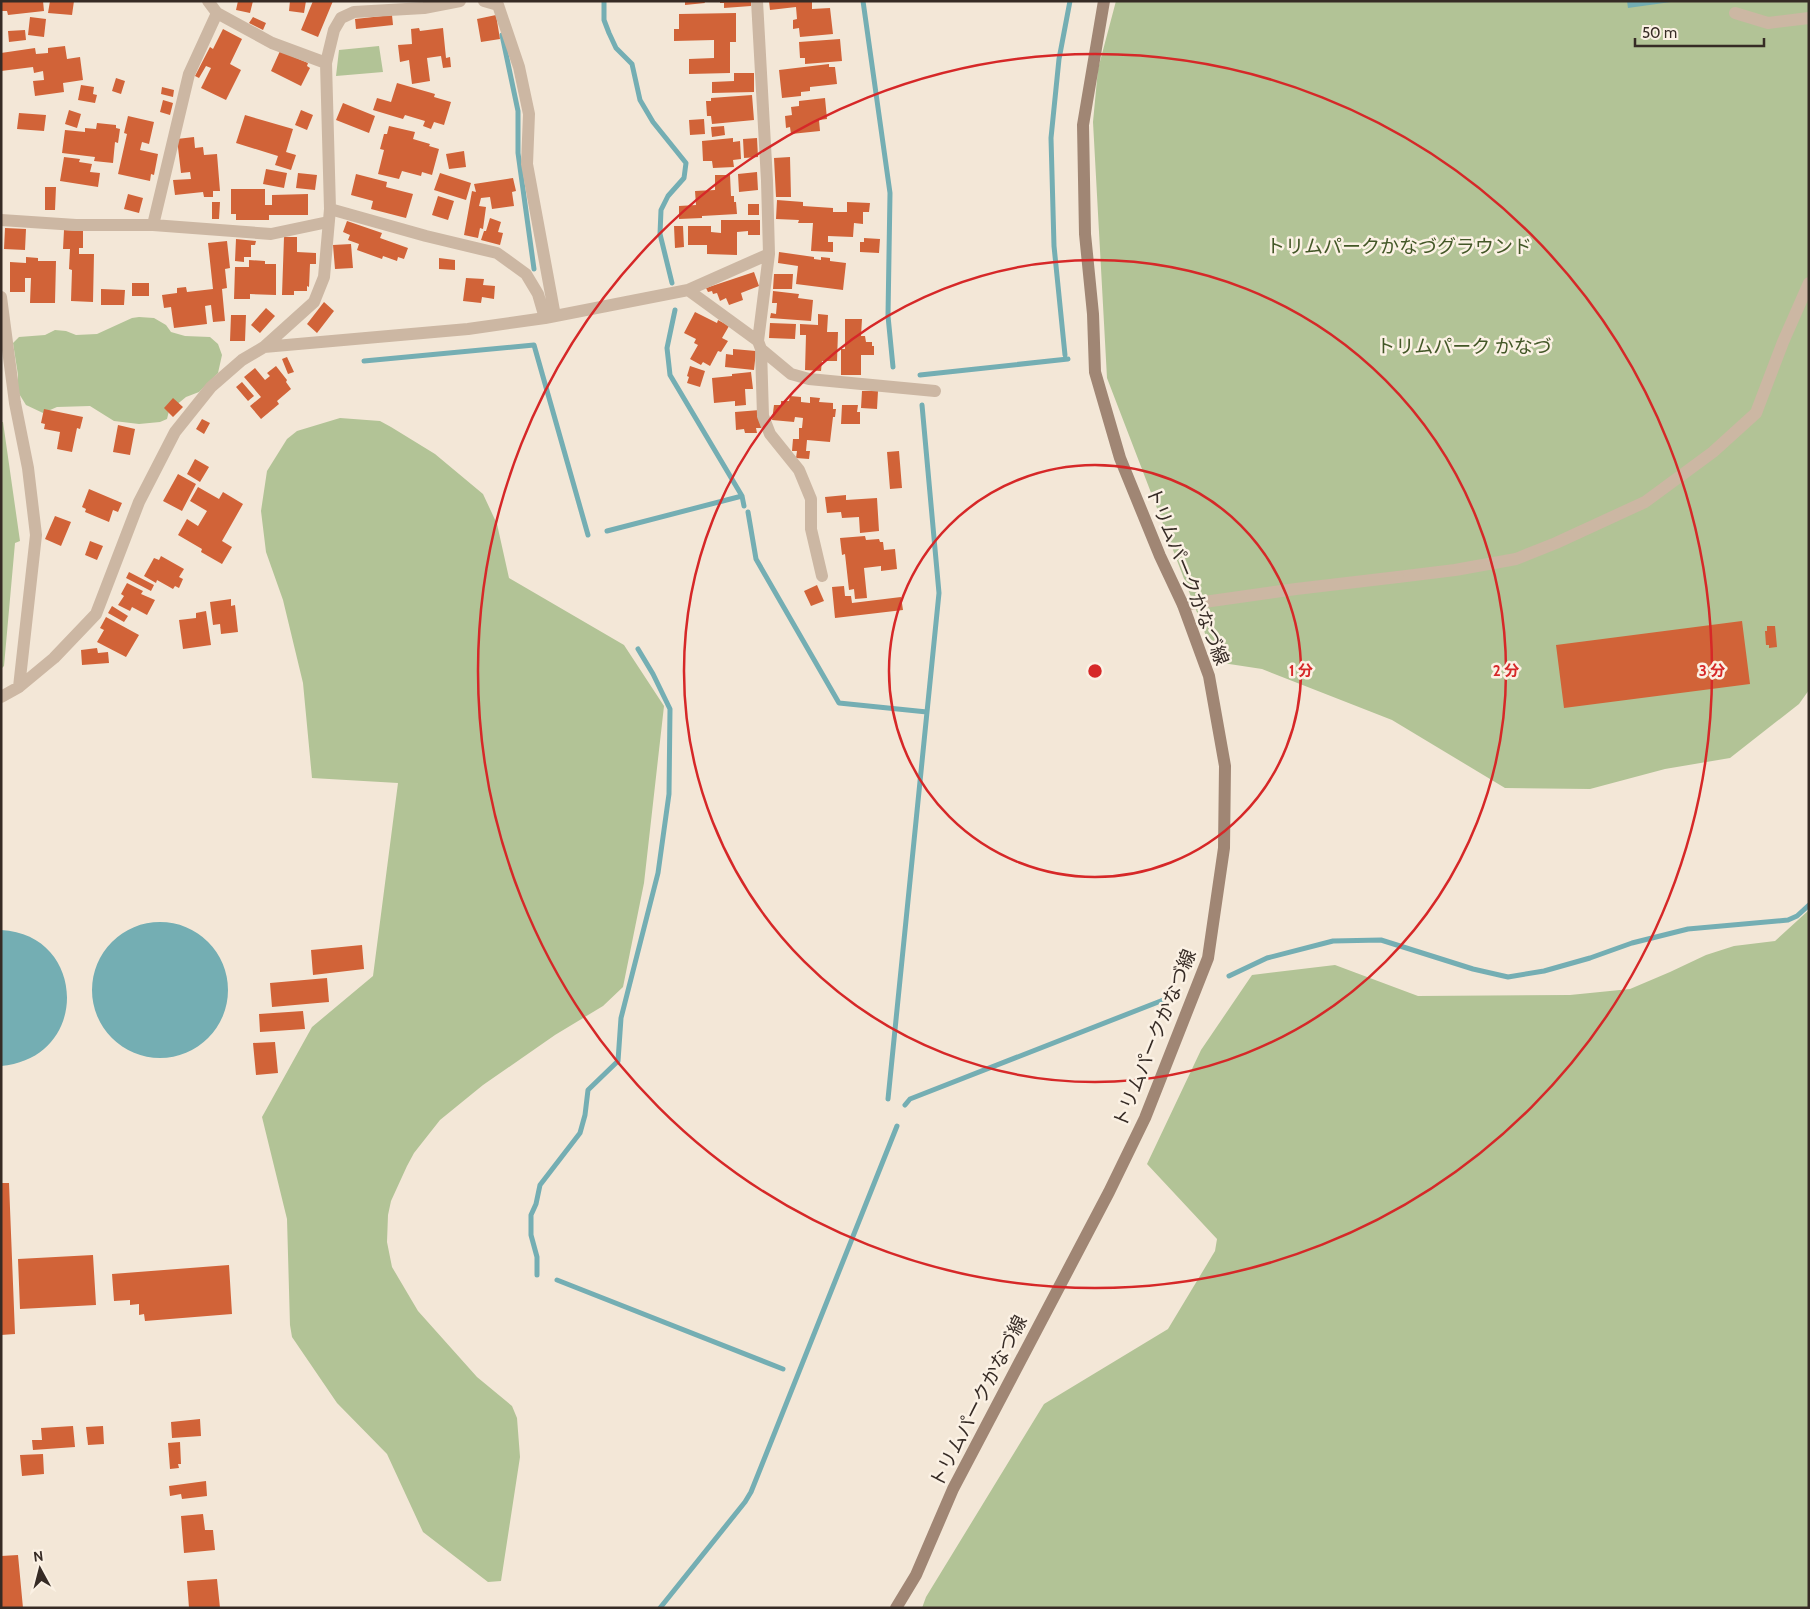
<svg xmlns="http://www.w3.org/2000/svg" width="1810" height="1609" font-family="Cabin,'Noto Sans JP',sans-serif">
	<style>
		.green { fill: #b2c396 }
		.water { fill: #74aeb3 }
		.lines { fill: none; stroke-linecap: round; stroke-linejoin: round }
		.stream { stroke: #74aeb3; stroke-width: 5 }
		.building { fill: #d16338 }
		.pedestrian { stroke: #ccb7a3; stroke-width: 12 }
		.minor { stroke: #ccb7a3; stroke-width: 12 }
		.secondary { stroke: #a08674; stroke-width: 12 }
		.ring { fill: none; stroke: #d62828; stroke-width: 2.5 }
		.labels { text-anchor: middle; stroke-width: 5; stroke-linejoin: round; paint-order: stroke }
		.park-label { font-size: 19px; fill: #435727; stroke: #fbf1e4 }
		.street-label { font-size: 19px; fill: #362b25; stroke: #fbf1e4 }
		.centre { fill: #d62828; stroke: #fbf1e4; stroke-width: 2.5 }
		.ring-label { font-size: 15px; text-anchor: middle; font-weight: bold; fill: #d62828; stroke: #fbf1e4; stroke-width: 5; stroke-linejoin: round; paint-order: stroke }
	</style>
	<rect width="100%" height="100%" fill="#f3e7d7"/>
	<!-- green -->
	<path class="green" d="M1116 1H1809V690L1799 704 1730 758 1665 769 1590 789 1505 788 1392 720 1262 669 1216 662 1107 378 1093 122 1098 69Z
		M379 46 383 72 336 76 339 50Z
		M139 317 154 318 166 325 171 332 185 336 210 337 218 344 222 355 218 373 199 392 186 397 169 411 167 419 160 422 139 424 114 421 90 406 57 407 43 413 26 405 18 392V375L13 343 19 337 45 335 55 330 66 331 76 335 97 334 132 318Z
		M340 418 380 421 391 427 435 454 483 494 497 524 509 578 624 645 664 706 644 883 623 987 603 1006 555 1035 483 1085 440 1120 414 1153 407 1166 391 1201 388 1215 387 1242 392 1267 418 1311 477 1377 512 1406 517 1418 520 1457 501 1581 488 1582 423 1532 387 1454 337 1403 292 1337 290 1325 287 1219 262 1117 312 1027 373 976 398 783 312 778 303 683 283 600 266 552 261 511 267 471 287 439 297 431Z
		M1 422H3L20 541 15 543 4 666 1 669Z
		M1809 910V1608H922L926 1597 1044 1404 1168 1329 1215 1251 1217 1239 1147 1164 1201 1050 1252 975 1335 965 1418 996 1570 995 1630 989 1670 972 1706 955 1734 946 1775 941Z"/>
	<!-- water -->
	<path class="water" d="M1627 1H1678L1628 8Z
		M92 990a68 68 0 1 1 136 0a68 68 0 1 1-136 0Z
		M1 930C87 934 91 1058 1 1066Z"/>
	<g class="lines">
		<!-- stream -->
		<path class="stream" d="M604 1V20L609 33 616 48 632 64 640 100 653 122 686 163 684 178 668 196 661 210 660 234 672 283
			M863 1 890 193 888 316 893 367
			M502 35 518 111V153L534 269
			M675 310 667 348 670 375 742 496
			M1065 355 1054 246 1051 138 1059 59 1070 1
			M364 361 534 345 588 535
			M920 375 1068 359
			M748 512 756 559 839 703 927 712
			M607 531 742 496 744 506
			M1229 976 1267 958 1333 941 1381 940 1473 969 1508 977 1544 971 1590 958 1632 943 1688 929 1788 920 1797 916 1809 905
			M888 1099 939 593 922 405
			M905 1105 910 1099 1171 997
			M537 1275V1257L531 1235V1215L536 1204 540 1185 580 1133 585 1115 588 1090 618 1061 621 1018 658 873 669 794 670 709 653 674 638 649
			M557 1280 783 1369
			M660 1608 745 1502 751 1492 897 1126"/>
	</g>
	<!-- building -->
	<path class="building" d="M1 1H43L44 11 8 15 7 11H1Z
		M50 1H74L72 15 48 13Z
		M238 1H253L250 13 236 10Z
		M290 1H306L304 13 289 11Z
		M313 1H333L318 37 301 30Z
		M685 1H704L705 3 685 5Z
		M720 1H751V6L724 8V3H720Z
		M769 1H812V9L830 8 833 34 800 37 799 28 793 29V20L797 19 796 7 770 10Z
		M736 13V42H730V73L689 74V59L714 58V40L674 41V29H679V14Z
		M392 15 393 25 356 29 355 19Z
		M496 15 500 39 481 42 477 19Z
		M30 17 46 19 44 37 28 35Z
		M253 17 266 23 263 30 249 23Z
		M419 28 420 31 443 28 446 58 450 57 451 67 443 68 441 56 427 58 430 81 412 84 409 60 400 62 398 45 412 44 411 29Z
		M223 29 242 39 230 64 241 70 226 100 201 88 211 68 206 66 199 78 195 76 210 47 213 49Z
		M25 30 26 40 9 42 8 31Z
		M840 39 842 61 805 64V58H800L799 42Z
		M65 46 67 59 80 57 83 80 63 83 64 92 35 96 33 81 44 80 43 71 34 73 33 67 1 71V53L35 48 36 54 48 53V48Z
		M280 51 308 63 307 66 310 68 301 86 271 71Z
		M829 64V67H835L837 84 810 87V91L801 92V96L782 98 779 70Z
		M734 73H754V92L712 93V82L734 81Z
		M116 78 125 81 121 94 112 91Z
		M397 83 435 94 434 97 451 102 444 125 434 122 431 129 423 126 425 121 405 115 403 119 373 110 377 98 391 102Z
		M81 85 94 87 93 94 97 95 95 103 78 100Z
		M162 87 174 90 173 97 161 94Z
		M752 95 754 120 712 124 711 116H707L706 101H711V98Z
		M825 98 827 119 819 120 820 131 791 134 790 127 786 128 785 116 792 115 791 107 799 106V101Z
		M163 100 173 103 170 115 160 112Z
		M343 103 375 116 369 133 336 120Z
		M69 110 81 114 77 128 65 124Z
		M301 110 313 115 307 130 295 125Z
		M19 113 46 115 44 131 17 129Z
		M245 115 293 129 286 152 296 155 291 170 275 165 278 156 236 143Z
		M128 116 154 122 149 144 142 142 140 150 158 154 154 175 151 174 150 181 118 174 127 134 124 133Z
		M704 119 705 134 690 135 689 120Z
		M97 123 116 125V128L120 129 118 143 115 142 113 163 94 161 95 157 62 153 65 130 85 132V128L96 129Z
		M389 126 415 132 413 139 430 144 429 146 439 149 432 175 422 172 421 176 402 171 399 179 378 174 384 150 380 149 384 134H387Z
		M724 126 725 135 712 137 711 127Z
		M194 137 195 148 203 147 204 155 217 154 220 191H213V197H204L203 192 175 195 173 180 191 179 190 172 181 173 177 139Z
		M733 138V142L740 141 741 159 733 160 734 167 713 168 712 161H703L702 141Z
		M757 138 758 157 744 158 743 139Z
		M464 151 466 167 449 169 446 154Z
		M64 157 80 159 79 162 92 164 90 172 100 173 98 187 60 181Z
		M790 157 791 197H776L774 158Z
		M266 169 287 173 284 188 263 184Z
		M757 172 758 190 739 192 738 174Z
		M298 173 317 175 315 190 296 188Z
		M440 173 471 183 466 200 434 190Z
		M356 174 387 182 386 187 413 194 406 218 371 209 373 201 351 195Z
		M715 175H730L731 196H734V202H736L737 214 702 216V218L679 219V206L696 205 695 191 715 190Z
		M513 178 516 191 512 192 514 206 492 209 490 197 481 198 479 206 486 207 483 229 480 228 478 238 464 235 472 191 476 192 474 184Z
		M45 187H56L55 210H45Z
		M231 189H265V205H272V195L308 194V215H269V220H236V214H231Z
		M128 194 143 198 139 213 124 209Z
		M438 196 454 201 448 220 432 215Z
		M777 200 803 202V206L833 208V212H847V202L870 203 869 212H863V224L854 223 853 237 828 236V242H833V252L811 251 813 223H798L799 220 776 219Z
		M212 202H220L219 219H212Z
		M748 204H759V215H748Z
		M490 218 501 222 498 232 503 233 500 245 481 240 484 231H486Z
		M721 220H760V235H748V231L737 232V255L707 254V245H688V226H711V232L721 233Z
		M347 221 382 233 380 238 408 248 404 259 398 257 397 261 383 256 382 259 357 250 359 244 348 240 350 235 343 232Z
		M674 226H683L684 247 675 248Z
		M5 228 26 229 25 250 4 249Z
		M64 230 83 231V248H79V254H94L93 302 71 301 72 270 69 269 70 249H63Z
		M284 237H297V252L316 253V264H310L309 287 307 286V291H294V295H282Z
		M864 238 880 239 879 253 860 252V242H864Z
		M236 239 256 241 255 245H251V257H244V262L235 261Z
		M227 241 230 268 225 269 227 288 222 289 225 321 213 322 211 305 205 306 207 324 174 328 171 307 164 308 162 295 177 293V288L186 287 187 292 213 289 208 243Z
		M351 244 353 268 335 269 333 245Z
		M779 252 814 257V259L821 260V257L830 258V261L846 263 843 290 796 284 798 266 778 263Z
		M26 257 38 258V261H56L55 303H30L31 278H25V292H10V262L26 263Z
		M439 258 455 260V270L439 269Z
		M249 260 265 261V264H276V295L250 294V299H234L235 267H249Z
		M754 272 759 286 741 293 743 300 729 305 726 298 720 301 717 293 713 294 712 291 708 292 706 288Z
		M774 274H793L792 289H773Z
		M466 278 484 279 483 285 495 286 494 299 482 297 481 303 463 301Z
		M132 283H149V296H132Z
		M101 289 125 290 124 305H101Z
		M773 291 799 294 798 298 813 300 811 321 770 318 771 313 776 314 777 303H772Z
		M324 302 334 311 317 333 307 324Z
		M266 308 275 316 260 333 251 325Z
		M695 312 717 323 718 320 729 326 722 338 728 341 721 352 718 351 710 366 703 362 701 365 690 359 698 345 694 343 696 339 684 333Z
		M818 314 828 315 827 332H838L837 361H822L821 371 805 370 806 335H800V324L818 325Z
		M231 315H246L245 341H230Z
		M845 319H862L861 336H865L866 342H872V346H874V355H861V375H841V349H845Z
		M770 323 796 324 795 339 769 338Z
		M733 349 756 351 754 370 725 367 726 354 733 355Z
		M287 357 294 372 288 374 282 359Z
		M276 366 287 380 286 382 291 389 277 401 279 404 261 419 250 406 261 397 244 377 255 368 265 380 270 376 267 373Z
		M690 366 705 371 700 387 687 383 689 377 687 376Z
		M751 372 753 389H745L746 405 735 406V401L714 403 712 378 732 376V374Z
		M242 382 254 396 248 401 236 387Z
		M862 391H878L877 409 861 408Z
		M790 396 801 397V402L810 403V397L820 398 819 402 833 403V409H836L835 417H833L830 442 807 440 806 451H810L809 459 796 458 797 451H792L793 439H799V428H802L803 418 795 417 794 422 772 420 774 405H781V401H789Z
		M173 398 183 407 173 417 164 408Z
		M842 405H858L857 412H860V424H841Z
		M44 409 83 417 80 429 77 428 72 452 57 449 60 432 44 429 45 424 41 423Z
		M760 410 762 428H756L757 433H745L744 429 736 430 735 412Z
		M202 419 210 423 204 434 196 429Z
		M118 425 135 429 130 455 113 452Z
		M899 451 902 488 890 489 887 452Z
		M195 459 209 467 200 482 187 474Z
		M178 474 196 484 182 511 163 501Z
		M198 487 219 499 223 492 243 504 222 541 232 547 222 564 201 552 202 549 178 535 187 519 198 526 207 511 190 501Z
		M89 489 122 503 118 512 113 510 109 522 85 512 86 509 82 507Z
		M846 495V500L877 498 879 531 860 533 859 517 842 518 841 512 827 513 825 497Z
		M55 516 71 522 61 546 45 539Z
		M865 536 866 540 879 539 880 542H883L884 550 895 549 897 569 881 571V566L864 568 867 598 855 599 854 589 849 590 845 554 842 555 840 538Z
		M90 541 103 546 97 560 85 555Z
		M161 556 184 569 179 577 183 579 179 588 175 586 173 589 157 580 156 583 144 576 154 558 159 560Z
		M129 572 154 585 151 591 126 578Z
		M127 583 143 591 141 594 155 600 147 615 132 607 130 611 118 605 124 596 121 594Z
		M817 585 824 601 811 606 804 591Z
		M844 586 845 596H851L852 603 901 597 903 610 835 618 832 587Z
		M231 599V606L235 605 238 632 221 634 220 624 213 625 210 602Z
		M112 606 128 616 124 622 108 613Z
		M206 611 211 645 183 649 179 620 196 618V613Z
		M106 617 139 635 126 657 97 642 104 630 100 628Z
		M1742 621 1750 684 1564 708 1556 645Z
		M1767 626H1775L1777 647 1769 648V645H1766L1765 631H1767Z
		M97 648 98 653 108 652 109 663 82 665 81 650Z
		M362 945 364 969 313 975 311 950Z
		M327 978 329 1002 272 1007 270 983Z
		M303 1011 305 1029 260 1032 259 1014Z
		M275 1042 278 1073 256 1075 253 1043Z
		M1 1183H9L15 1334 1 1335Z
		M93 1255 96 1305 20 1309 18 1259Z
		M229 1265 232 1314 145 1321 144 1314 139 1315V1304L130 1305V1300L114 1301 112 1274Z
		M200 1419 201 1436 172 1438 171 1422Z
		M73 1426 75 1447 33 1450 32 1440H42L41 1428Z
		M103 1426 104 1444 88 1445 86 1427Z
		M180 1442 181 1464H178L179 1468 170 1469 168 1443Z
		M43 1454 44 1474 22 1476 20 1455Z
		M206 1481 207 1496 182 1499 181 1494 170 1496 169 1486Z
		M203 1514 205 1530H213L215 1550 184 1553 181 1516Z
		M18 1555 23 1608H1V1556Z
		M217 1579 220 1608H189L187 1581Z"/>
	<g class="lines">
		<!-- pedestrian -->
		<path class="pedestrian" d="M1735 13 1768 23 1809 18
			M1398 577 1455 570 1516 559 1556 543 1645 502 1713 452 1756 413 1783 342 1809 283"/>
		<!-- minor -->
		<path class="minor" d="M208 1 217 13 272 43 326 63
			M484 1 498 5 519 67 529 114 527 164 555 316
			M330 209 426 236 497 253 526 274 538 294 545 318
			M1 220 76 225H153L271 234 328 222
			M153 225 189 74 217 13
			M688 290 758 341 761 349 763 416 770 434 799 470 811 499V529L822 576
			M1 297 15 403 28 468 36 535 19 687
			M758 341 769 254
			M264 347 468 329 545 318 688 290 769 254 767 181 757 1
			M761 349 791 374 809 379 935 391
			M1183 605 1296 589 1398 577
			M1 697 19 687 54 658 96 614 139 502 175 432 211 387 242 360 264 347 314 302 324 277 330 209 326 63 334 30 341 18 354 12 424 8 460 1"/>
		<!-- secondary -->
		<path class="secondary" d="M896 1608 916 1575 953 1489 1109 1192 1145 1118 1208 958 1224 848 1225 766 1209 676 1183 605 1160 556 1120 458 1095 372 1093 314 1085 234 1083 125 1104 1"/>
	</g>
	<!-- distance rings -->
	<g class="ring">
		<circle cx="1095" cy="671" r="206"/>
		<circle cx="1095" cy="671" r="411"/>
		<circle cx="1095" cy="671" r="617"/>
	</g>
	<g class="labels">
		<!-- park labels -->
		<g class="park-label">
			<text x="1399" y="253">トリムパークかなづグラウンド</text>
			<text x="1464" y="353">トリムパーク かなづ</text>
		</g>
		<!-- street labels -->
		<g class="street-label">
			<text transform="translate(1188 576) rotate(68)" y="7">トリムパークかなづ線</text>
			<text transform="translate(1154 1038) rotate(-68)" y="7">トリムパークかなづ線</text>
			<text transform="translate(978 1401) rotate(-63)" y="7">トリムパークかなづ線</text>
		</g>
	</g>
	<circle cx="1095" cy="671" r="8" class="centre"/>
	<g class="ring-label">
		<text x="1301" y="676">1 分</text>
		<text x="1506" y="676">2 分</text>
		<text x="1712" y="676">3 分</text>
	</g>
	<!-- border -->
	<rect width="1810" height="1609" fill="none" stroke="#362b25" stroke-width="5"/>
	<!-- north arrow -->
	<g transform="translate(40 1569) rotate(353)" stroke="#fbf1e4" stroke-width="4" paint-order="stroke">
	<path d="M0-4L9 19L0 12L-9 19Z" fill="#362b25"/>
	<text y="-8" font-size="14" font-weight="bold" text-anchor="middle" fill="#362b25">N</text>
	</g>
	<!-- scale -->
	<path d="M1635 38v8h129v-8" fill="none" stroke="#362b25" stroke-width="2.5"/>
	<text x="1642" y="38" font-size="15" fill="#362b25" stroke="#fbf1e4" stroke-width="4" paint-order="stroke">50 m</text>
</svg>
